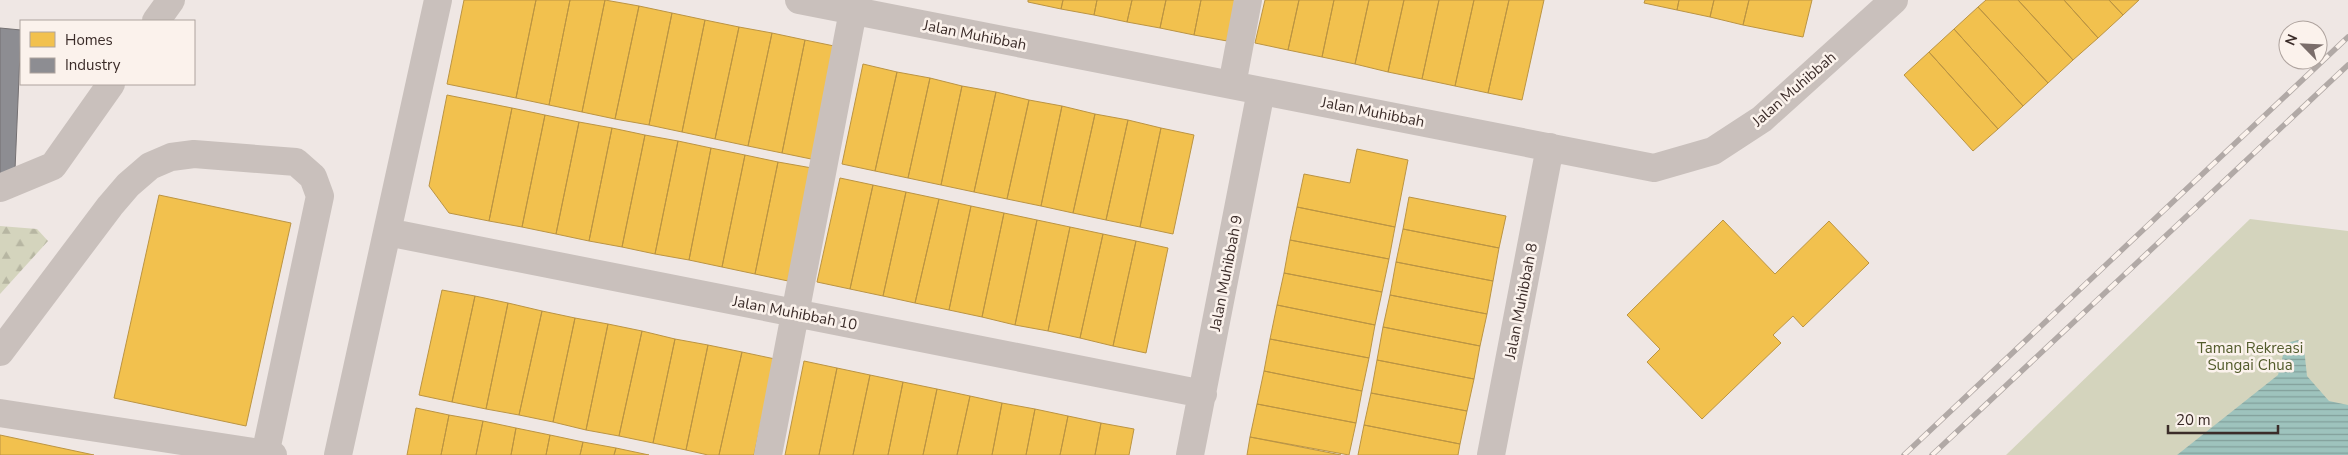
<svg xmlns="http://www.w3.org/2000/svg" width="2348" height="455" font-family="'Nunito Sans',sans-serif">
	<style>
		.forest { fill: url(#forest-firs) }
		.green { fill: #d4d4bd }
		.water { fill: url(#water-rules) }
		.homes { fill: #f2c14e; stroke: #bb9443 }
		.industry { fill: #8d8d92; stroke: #747072 }
		.lines { fill: none; stroke-linecap: round; stroke-linejoin: round }
		.minor { stroke: #c9c0bc; stroke-width: 28 }
		.rail-casing { stroke: #b1a9a6; stroke-width: 5.5 }
		.rail { stroke: #fbf2ec; stroke-width: 4; stroke-dasharray: 11; stroke-linecap: butt }
		.labels { text-anchor: middle; stroke-width: 5; stroke-linejoin: round; paint-order: stroke }
		.street-label { font-size: 15px; fill: #3b2c29; stroke: #fbf2ec }
		.park-label { font-size: 15px; fill: #525b2b; stroke: #fbf2ec }
	</style>
	<defs>
		<pattern id="forest-firs" width="22" height="20" patternUnits="userSpaceOnUse" patternTransform="scale(1.25)"><rect width="22" height="20" fill="#d4d4bd"/><path d="M5 1l3.5 6h-7zM16 11l3.5 6h-7z" fill="#b7b6a2"/></pattern>
		<pattern id="water-rules" width="6" height="5" patternUnits="userSpaceOnUse" patternTransform="scale(1.25)"><rect width="6" height="5" fill="#9ec3bd"/><path d="M0 2.5h6" fill="none" stroke="#829f9a"/></pattern>
	</defs>
	<rect width="100%" height="100%" fill="#efe7e4"/>
	<!-- forest -->
	<path class="forest" d="M0 226 37 229 48 241 0 294Z"/>
	<!-- green -->
	<path class="green" d="M2250 219 2348 231V455H2006Z"/>
	<!-- water -->
	<path class="water" d="M2303 339 2307 376 2329 401 2348 405V455H2177L2278 375 2286 343Z"/>
	<!-- homes -->
	<path class="homes" d="M464 0H536L516 98 447 84Z
		M536 0H570L549 105 516 98Z
		M570 0H605L582 112 549 105Z
		M605 0 639 6 615 119 582 112Z
		M1028 0H1063L1061 9 1028 2Z
		M1063 0H1097L1094 15 1061 9Z
		M1097 0H1132L1127 22 1094 15Z
		M1132 0H1166L1160 28 1127 22Z
		M1166 0H1201L1194 35 1160 28Z
		M1201 0H1236L1227 41 1194 35Z
		M1265 0H1299L1288 50 1255 43Z
		M1299 0H1334L1322 57 1288 50Z
		M1334 0H1369L1355 64 1322 57Z
		M1369 0H1404L1388 72 1355 64Z
		M1404 0H1439L1422 79 1388 72Z
		M1439 0H1474L1455 86 1422 79Z
		M1474 0H1509L1488 93 1455 86Z
		M1509 0H1544L1522 100 1488 93Z
		M1645 0H1679L1677 10 1644 3Z
		M1679 0H1714L1710 17 1677 10Z
		M1714 0H1749L1743 25 1710 17Z
		M1749 0H1812L1803 37 1743 25Z
		M1986 0H2018L2073 60 2048 83 1978 7Z
		M2018 0H2064L2098 38 2073 60Z
		M2064 0H2109L2123 15 2098 38Z
		M2109 0H2139L2123 15Z
		M639 6 672 13 649 125 615 119Z
		M1978 7 2048 83 2023 106 1954 29Z
		M672 13 705 20 682 132 649 125Z
		M705 20 739 27 715 139 682 132Z
		M739 27 772 33 748 146 715 139Z
		M1954 29 2023 106 1998 129 1929 52Z
		M772 33 805 40 782 153 748 146Z
		M805 40 839 47 816 160 782 153Z
		M1929 52 1998 129 1973 151 1904 75Z
		M863 64 897 72 875 171 842 164Z
		M897 72 930 78 908 178 875 171Z
		M930 78 962 86 941 185 908 178Z
		M962 86 996 92 974 192 941 185Z
		M996 92 1029 100 1007 199 974 192Z
		M447 95 512 108 489 221 449 213 429 186Z
		M1029 100 1062 106 1041 206 1007 199Z
		M1062 106 1095 114 1073 213 1041 206Z
		M512 108 545 115 522 227 489 221Z
		M1095 114 1128 120 1106 220 1073 213Z
		M545 115 579 122 556 234 522 227Z
		M1128 120 1161 128 1140 227 1106 220Z
		M579 122 612 128 589 241 556 234Z
		M612 128 645 135 622 247 589 241Z
		M1161 128 1194 135 1173 234 1140 227Z
		M645 135 678 141 655 254 622 247Z
		M678 141 711 148 689 260 655 254Z
		M711 148 745 155 722 267 689 260Z
		M1357 149 1408 160 1395 227 1297 207 1304 174 1350 183Z
		M745 155 778 162 755 274 722 267Z
		M778 162 812 168 788 281 755 274Z
		M840 178 873 185 850 289 817 282Z
		M873 185 906 192 883 296 850 289Z
		M906 192 939 199 915 303 883 296Z
		M159 195 291 223 246 426 114 398Z
		M1409 197 1506 216 1499 248 1403 229Z
		M939 199 971 206 949 310 915 303Z
		M971 206 1004 213 982 317 949 310Z
		M1297 207 1395 227 1389 259 1290 240Z
		M1004 213 1037 220 1015 325 982 317Z
		M1037 220 1070 227 1048 331 1015 325Z
		M1723 220 1775 274 1829 221 1869 263 1803 327 1793 316 1773 335 1781 343 1702 419 1647 362 1660 349 1627 315Z
		M1070 227 1103 234 1080 338 1048 331Z
		M1403 229 1499 248 1493 281 1396 262Z
		M1103 234 1136 241 1113 346 1080 338Z
		M1290 240 1389 259 1382 292 1284 273Z
		M1136 241 1168 248 1146 353 1113 346Z
		M1396 262 1493 281 1487 314 1390 295Z
		M1284 273 1382 292 1375 325 1277 305Z
		M442 290 475 296 452 402 419 395Z
		M1390 295 1487 314 1480 346 1383 327Z
		M475 296 508 303 486 409 452 402Z
		M508 303 542 311 519 415 486 409Z
		M1277 305 1375 325 1369 358 1270 339Z
		M542 311 575 318 553 422 519 415Z
		M575 318 608 324 586 430 553 422Z
		M608 324 642 331 619 436 586 430Z
		M1383 327 1480 346 1474 379 1377 360Z
		M642 331 675 339 653 443 619 436Z
		M675 339 708 345 686 450 653 443Z
		M1270 339 1369 358 1362 391 1264 371Z
		M708 345 742 352 719 455H708L686 450Z
		M742 352 775 359 754 455H719Z
		M1377 360 1474 379 1467 411 1371 393Z
		M804 361 837 368 819 455H785Z
		M837 368 870 375 853 455H819Z
		M1264 371 1362 391 1356 423 1257 404Z
		M870 375 903 382 888 455H853Z
		M903 382 937 389 923 455H888Z
		M937 389 970 396 957 455H923Z
		M1371 393 1467 411 1460 444 1364 425Z
		M970 396 1002 403 992 455H957Z
		M1002 403 1035 409 1026 455H992Z
		M1257 404 1356 423 1349 455 1250 437Z
		M416 408 449 415 441 455H407Z
		M1035 409 1068 416 1060 455H1026Z
		M449 415 483 421 476 455H441Z
		M1068 416 1101 423 1095 455H1060Z
		M483 421 516 428 511 455H476Z
		M1101 423 1134 429 1129 455H1095Z
		M1364 425 1460 444 1458 455H1358Z
		M516 428 550 435 546 455H511Z
		M0 435 94 455H0Z
		M550 435 583 442 580 455H546Z
		M1250 437 1341 455H1247Z
		M583 442 616 448 614 455H580Z
		M616 448 649 455H614Z"/>
	<!-- industry -->
	<path class="industry" d="M0 28 21 30 14 193 0 192Z"/>
	<g class="lines">
		<!-- minor -->
		<path class="minor" d="M799 0 1654 168 1713 151 1762 119 1894 0
			M156 21 171 0
			M1232 85 1248 0
			M0 188 53 166 111 84
			M387 232 1203 394
			M0 352 110 206 128 185 150 166 171 157 194 154 296 162 313 177 320 196 265 455
			M0 413 273 455
			M338 455 438 0
			M768 455 853 11
			M1190 455 1261 91
			M1491 455 1550 147"/>
		<defs>
			<path id="rail" d="M1904 455 2348 37
				M1932 455 2348 65"/>
		</defs>
		<!-- rail casing -->
		<use href="#rail" class="rail-casing"/>
		<!-- rail -->
		<use href="#rail" class="rail"/>
	</g>
	<g class="labels">
		<!-- street labels -->
		<g class="street-label">
			<text transform="translate(975 35) rotate(11)" y="5">Jalan Muhibbah</text>
			<text transform="translate(1794 89) rotate(-41)" y="5">Jalan Muhibbah</text>
			<text transform="translate(1373 112) rotate(11)" y="5">Jalan Muhibbah</text>
			<text transform="translate(1226 273) rotate(-79)" y="5">Jalan Muhibbah 9</text>
			<text transform="translate(1521 301) rotate(-79)" y="5">Jalan Muhibbah 8</text>
			<text transform="translate(795 313) rotate(11)" y="5">Jalan Muhibbah 10</text>
		</g>
		<!-- park labels -->
		<g class="park-label">
			<text x="2250" y="353">Taman Rekreasi<tspan x="2250" dy="17">Sungai Chua</tspan></text>
		</g>
	</g>
	<!-- legend -->
	<rect x="20" y="20" width="175" height="65" fill="#fbf2ec" stroke="#aea39e"/>
	<rect x="30" y="32" width="25" height="15" fill="#f2c14e" stroke="#aea39e"/>
	<text x="65" y="45" font-size="15" fill="#3b2c29">Homes</text>
	<rect x="30" y="58" width="25" height="15" fill="#8d8d92" stroke="#aea39e"/>
	<text x="65" y="70" font-size="15" fill="#3b2c29">Industry</text>
	<!-- north arrow -->
	<g transform="translate(2303 45) rotate(294)"><circle r="24" fill="#fbf2ec" stroke="#aea39e"/>
	<path d="M0-4L9 19L0 12L-9 19Z" fill="#7a6d6a"/>
	<text y="-8" font-size="14" font-weight="bold" text-anchor="middle" fill="#3b2c29">N</text>
	</g>
	<!-- scale -->
	<path d="M2168 425v8h110v-8" fill="none" stroke="#3b2c29" stroke-width="2.5"/>
	<text x="2176" y="425" font-size="15" fill="#3b2c29" stroke="#fbf2ec" stroke-width="4" paint-order="stroke">20 m</text>
</svg>
